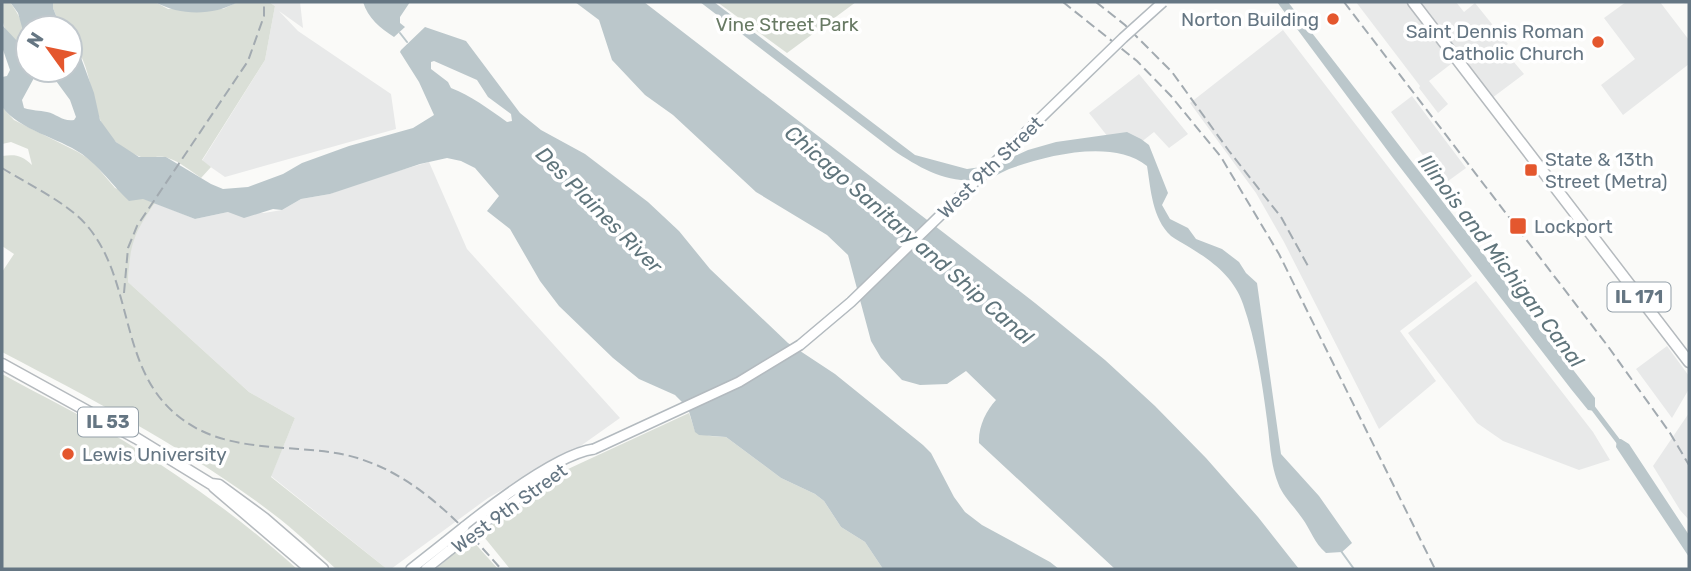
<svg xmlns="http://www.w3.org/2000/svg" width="1691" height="571" font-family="Rubik,sans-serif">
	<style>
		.built { fill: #e8e9e9 }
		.green { fill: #dadfd7 }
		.water { fill: #bbc7cb; fill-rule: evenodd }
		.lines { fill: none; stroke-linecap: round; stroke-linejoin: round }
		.stream { stroke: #bbc7cb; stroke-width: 2 }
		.canal { stroke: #bbc7cb; stroke-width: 5 }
		.secondary-casing { stroke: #b3babf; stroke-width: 12 }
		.primary-casing { stroke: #b5babe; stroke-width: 13 }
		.secondary { stroke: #fff; stroke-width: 9 }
		.primary { stroke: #fff; stroke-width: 10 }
		.rail { stroke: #a2aab0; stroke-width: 2; stroke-dasharray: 10 5; stroke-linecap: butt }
		.secondary-bridge-casing { stroke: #b3babf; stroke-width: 12; stroke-linecap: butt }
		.secondary-bridge { stroke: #fff; stroke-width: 9 }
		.poi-dot { fill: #e4572e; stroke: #fff; stroke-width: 2.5 }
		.labels { text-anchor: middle; stroke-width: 7; stroke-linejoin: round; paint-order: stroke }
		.shield { fill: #fff; stroke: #939fa8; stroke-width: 2 }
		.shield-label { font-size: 18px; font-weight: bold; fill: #657683 }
		.poi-label { font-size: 19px; fill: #657683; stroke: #fff; text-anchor: start }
		.park-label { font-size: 19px; fill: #687a64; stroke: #fff }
		.street-label { font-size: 19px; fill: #657683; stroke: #fff }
		.water-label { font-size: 21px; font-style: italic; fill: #60757c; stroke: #fff }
	</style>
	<rect width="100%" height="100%" fill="#fafaf8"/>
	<!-- built -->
	<path class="built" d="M269 2H300L303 28 279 11 298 31 391 94 396 129 225 177 202 161 265 60 275 6Z
		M1356 2H1456L1464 12 1475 3 1508 44 1502 48 1524 74 1492 98 1460 57 1429 81 1448 104 1438 113 1419 88 1420 86Z
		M1626 2H1660L1689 40V64L1623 115 1601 85 1635 59 1604 18Z
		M1283 30 1472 276 1400 331 1436 381 1379 429 1284 242 1256 193 1190 103Z
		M1139 74 1188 134 1169 148 1154 132 1135 147 1112 142 1089 113Z
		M1412 96 1466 168 1444 184 1391 112Z
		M429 162 467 249 620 418 582 445 488 498 391 569H387L271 476 295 418 249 392 128 282 130 249 138 227 155 203 195 219 228 212 264 213 282 210 301 199 330 194 359 182Z
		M1476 281 1593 432 1610 460 1579 470 1503 441 1477 423 1408 333Z
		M1667 346 1689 376V389L1672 418 1636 369Z
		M1689 413V520L1680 510 1653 466Z"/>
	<!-- green -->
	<path class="green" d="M2 2H10C18 14 27 27 23 42L18 43C1 29 2 22 2 2Z
		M53 2H155L168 9H223L238 2H269L275 6 265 60 202 160 211 167 201 178C191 171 180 162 168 158 160 155 150 159 141 157 131 154 116 143 109 135 89 111 94 62 70 41V28H61L53 8Z
		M717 2H856L787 53Z
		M2 107 14 120 78 152 92 161 115 188 155 203C133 234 130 245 128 282L249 392 295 418 271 477 387 569H336C315 550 295 530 272 513 191 451 92 399 2 352V272L14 254 2 246V156C15 154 22 155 32 165L28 149 11 142 2 144Z
		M2 374C42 396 85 417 124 441 185 479 244 521 297 569H2Z
		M689 413 695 431 710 436 726 437 781 478 815 494 824 501 841 527 865 542 883 569H510L480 532 531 492 568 469Z
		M471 539 498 569H436Z"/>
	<!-- water -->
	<path class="water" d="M10 2H53V8L61 28H28V70H33L34 78 22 100 24 108C33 111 39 110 47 112 57 114 63 122 74 120L76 117 70 100 48 70H70V41L77 47 94 93 100 120 116 142 139 157H166L211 184 223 189 248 187 283 174 302 163 349 146 413 128 434 115 419 82 400 52 401 50 425 27 466 41 520 113 541 130 585 154 648 202 679 231 710 269 788 343 835 374 923 445 931 453 954 497 965 512 982 525 1050 562 1059 569H883L865 542 841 527 824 501 815 494 781 478 726 437 699 435 695 432 688 408 675 395 639 379 613 358 559 306 540 281 510 229 487 211 499 196 475 168 461 161 447 158 420 164 330 194 301 199 282 210 273 209 244 218 228 212 195 219 143 199 129 201C113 186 100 167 82 154 57 137 21 131 2 107V77L7 76 10 70 2 47V25L18 42H23L25 38 18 13ZM434 61 477 80 488 97 511 114 512 121 507 122C489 109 470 95 451 88L448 82 431 69V62Z
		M155 2H238C212 16 181 16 155 2Z
		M363 2H410L400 17V23L405 27 394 37C380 28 368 18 363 2Z
		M575 2H644L1035 303 1105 360 1155 406 1206 458 1258 517 1299 569H1115L979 443C978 427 986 411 996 400L966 371 947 384 920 385 902 380 881 358 871 341 848 255 827 235 756 192 673 115 645 95 612 60 599 20Z
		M700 2H714L915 155 967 169 995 165 1028 150 1056 142 1127 132 1141 139 1149 145 1168 193 1162 205 1170 219 1188 228 1196 239 1222 249 1239 262 1246 273 1257 283 1281 454 1319 496 1352 543 1342 552 1326 553C1314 543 1311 530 1302 518 1294 506 1283 497 1278 483 1270 463 1270 440 1267 420 1262 381 1256 341 1243 304 1234 277 1212 261 1189 247 1183 243 1176 240 1171 236 1152 218 1151 190 1147 166 1113 139 1049 155 1012 168 1003 171 992 179 983 180 948 184 921 169 893 150Z
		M1277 2H1288L1595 398V411L1588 410 1571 389 1393 158Z
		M1617 439H1621L1629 444 1689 535V557L1616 447Z"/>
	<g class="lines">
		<!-- stream -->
		<path class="stream" d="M400 33 407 42
			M1341 551 1354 569"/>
		<!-- canal -->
		<path class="canal" d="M1593 408 1621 445"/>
		<defs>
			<path id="secondary" d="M485 522 553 473
				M464 527C493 504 558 454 594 449
				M411 569 444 543
				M426 569 451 549"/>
			<path id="primary" d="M1413 2 1689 362
				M2 364 136 438 211 484 219 485 264 518 323 569
				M214 487 310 569"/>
		</defs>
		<!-- secondary casing -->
		<use href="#secondary" class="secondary-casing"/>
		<!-- primary casing -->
		<use href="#primary" class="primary-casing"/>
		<!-- secondary -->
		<use href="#secondary" class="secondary"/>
		<!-- primary -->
		<use href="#primary" class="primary"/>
		<!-- rail -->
		<path class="rail" d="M1063 2 1137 61 1171 96 1221 157 1279 254 1435 569
			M1096 2 1125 25 1172 72 1229 151 1281 217 1308 266
			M1344 2 1607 345 1670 433 1689 465
			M2 168C29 185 69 203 89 228 134 284 119 369 178 416 226 455 289 443 346 455 411 470 459 521 501 569
			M124 293 128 248 137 226 248 61 264 16V2"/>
		<defs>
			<path id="secondary-bridge" d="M594 449 739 382 800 345 851 302 1123 38 1163 2
				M444 543 464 527
				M451 549 485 522"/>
		</defs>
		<!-- secondary-bridge casing -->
		<use href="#secondary-bridge" class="secondary-bridge-casing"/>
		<!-- secondary-bridge -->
		<use href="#secondary-bridge" class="secondary-bridge"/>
	</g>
	<!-- markers -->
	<g class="poi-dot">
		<circle cx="1333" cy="19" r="7"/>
		<circle cx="1598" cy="42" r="7"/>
		<rect x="1524" y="163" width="14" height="14" rx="3.5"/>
		<rect x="1509" y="217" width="18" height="18" rx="3.5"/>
		<circle cx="68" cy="454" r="7"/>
	</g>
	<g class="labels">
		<!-- shield labels -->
		<g class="shield">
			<rect x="1607.5" y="282.5" width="63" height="29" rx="5"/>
			<rect x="78" y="407.5" width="60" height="29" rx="5"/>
		</g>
		<g class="shield-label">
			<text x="1639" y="303">IL 171</text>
			<text x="108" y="428">IL 53</text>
		</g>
		<!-- poi labels -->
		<g class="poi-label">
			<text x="1319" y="26" text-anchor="end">Norton Building</text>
			<text x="1584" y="38" text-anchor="end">Saint Dennis Roman<tspan x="1584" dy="22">Catholic Church</tspan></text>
			<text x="1545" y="166">State &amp; 13th<tspan x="1545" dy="22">Street (Metra)</tspan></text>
			<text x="1534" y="233">Lockport</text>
			<text x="82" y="461">Lewis University</text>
		</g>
		<!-- park labels -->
		<g class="park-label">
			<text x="787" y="31">Vine Street Park</text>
		</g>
		<!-- street labels -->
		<g class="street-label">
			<text transform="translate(990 167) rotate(-44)" y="7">West 9th Street</text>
			<text transform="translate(509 508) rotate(-36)" y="7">West 9th Street</text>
		</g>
		<!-- water labels -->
		<g class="water-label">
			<text transform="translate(599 210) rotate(45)" y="7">Des Plaines River</text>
			<text transform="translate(909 235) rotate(41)" y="7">Chicago Sanitary and Ship Canal</text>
			<text transform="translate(1501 261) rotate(53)" y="7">Illinois and Michigan Canal</text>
		</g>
	</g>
	<!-- border -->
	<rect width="1691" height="571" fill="none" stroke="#657683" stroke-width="7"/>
	<!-- north arrow -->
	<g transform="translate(49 49) rotate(303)"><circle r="33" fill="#ffffff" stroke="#c1c8cd" stroke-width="2"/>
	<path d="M0-5L12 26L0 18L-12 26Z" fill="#e4572e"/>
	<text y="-10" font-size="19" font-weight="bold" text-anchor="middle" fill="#657683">N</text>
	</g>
</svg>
